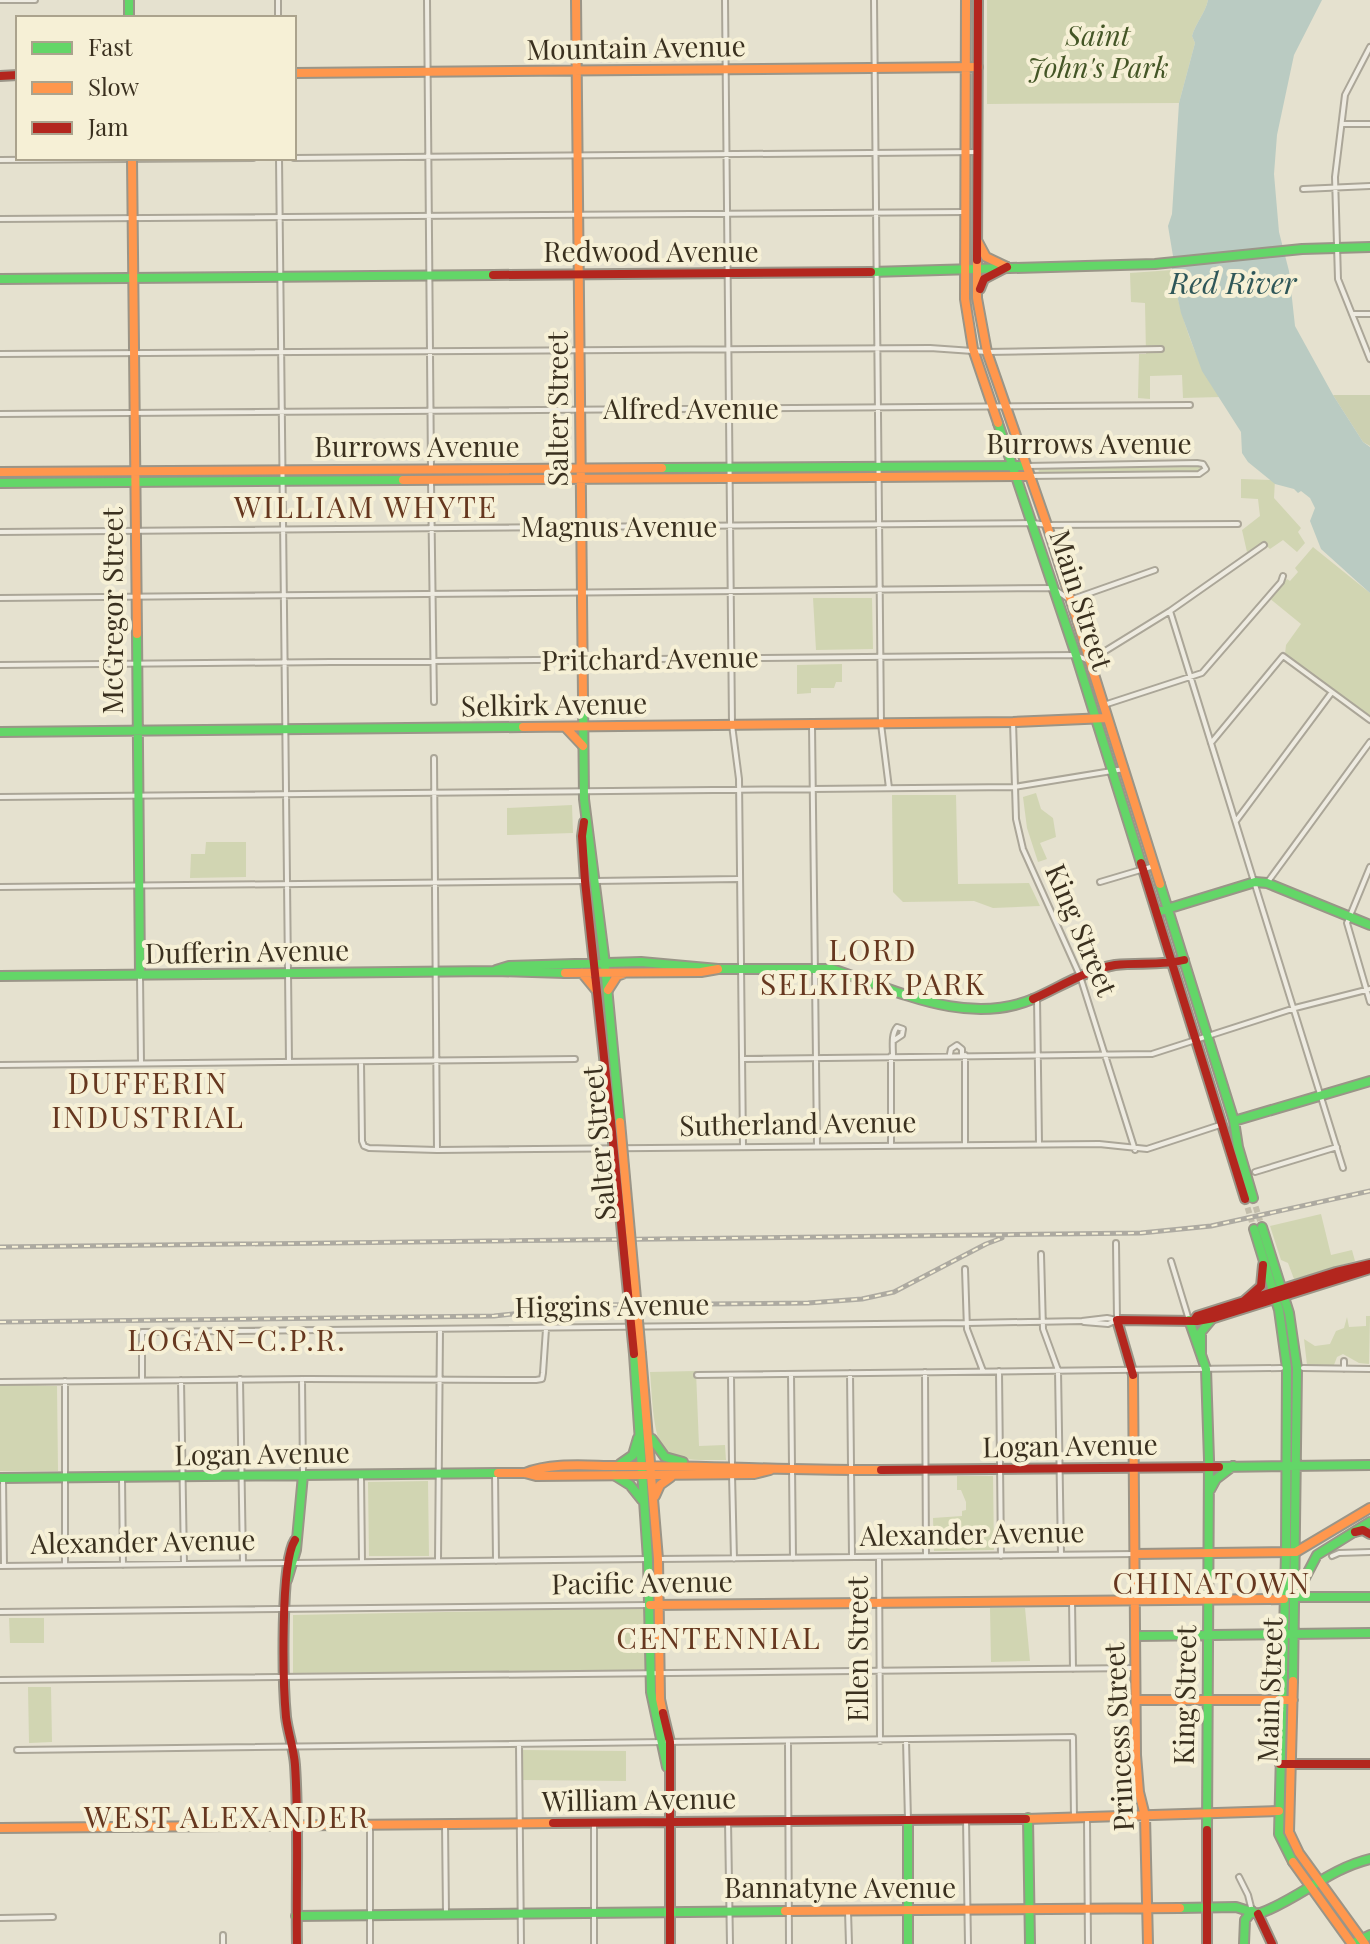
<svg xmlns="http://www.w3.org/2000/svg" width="1370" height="1944" font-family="'Playfair Display',serif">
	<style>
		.green { fill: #d1d5b2 }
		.cemetery { fill: #ccd0b1 }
		.water { fill: #bacbc2 }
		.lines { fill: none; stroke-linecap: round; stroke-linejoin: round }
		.primary-tunnel { stroke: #c3beac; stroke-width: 6; stroke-dasharray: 6 3; stroke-linecap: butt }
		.street-casing { stroke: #aba698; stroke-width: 8 }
		.fast-casing { stroke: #9a9588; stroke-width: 12 }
		.slow-casing { stroke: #9a9588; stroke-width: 12 }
		.jam-casing { stroke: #9a9588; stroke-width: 12 }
		.street { stroke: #eeebe1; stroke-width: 4 }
		.fast { stroke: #63d668; stroke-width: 8 }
		.slow { stroke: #ff974d; stroke-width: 8 }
		.jam { stroke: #b3261e; stroke-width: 8 }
		.rail-casing { stroke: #adaaa1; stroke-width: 5 }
		.rail { stroke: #f6f0d6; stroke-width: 2; stroke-dasharray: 6; stroke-linecap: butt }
		.slow-bridge-casing { stroke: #9a9588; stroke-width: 12; stroke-linecap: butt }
		.jam-bridge-casing { stroke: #9a9588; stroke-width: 12; stroke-linecap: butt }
		.slow-bridge { stroke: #ff974d; stroke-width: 8 }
		.jam-bridge { stroke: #b3261e; stroke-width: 8 }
		.labels { text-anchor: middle; stroke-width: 8; stroke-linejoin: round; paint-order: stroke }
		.park-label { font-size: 28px; font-style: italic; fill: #445626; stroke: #f6f0d6 }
		.street-label { font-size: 28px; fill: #3a301f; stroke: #f6f0d6 }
		.water-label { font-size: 30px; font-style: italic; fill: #2f5759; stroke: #f6f0d6 }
		.neighbourhood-label { font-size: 30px; letter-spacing: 2px; fill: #66371f; stroke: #f6f0d6 }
	</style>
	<rect width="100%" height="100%" fill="#e5e1cf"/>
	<!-- green -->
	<path class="green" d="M987 0H1208C1205 14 1196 22 1192 36L1195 43 1179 103 987 104Z
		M1172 270C1171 281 1175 285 1177 295 1186 332 1198 365 1220 397L1183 398 1182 375 1150 376V399L1138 398 1139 354H1146L1145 303 1131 302 1130 273Z
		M1201 467 1204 468 1202 472 1041 473 1038 471 1041 468Z
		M124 474 127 478 123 479 0 480V475Z
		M1241 479 1275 480 1274 498 1301 528 1298 532 1305 543 1297 552 1283 540 1270 549 1263 543 1247 552 1242 530 1260 516 1258 499 1241 498Z
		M1313 547 1370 593V716L1285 654 1286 645 1301 624 1269 598 1287 579 1290 581 1298 572 1295 568Z
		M813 598H872L873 649 816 650Z
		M842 664V682H836L834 688H811V693L797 694V665Z
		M1036 793 1041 809 1053 818 1056 837 1040 843 1047 859 1038 862 1027 828 1023 797Z
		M892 795H956L958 884 1029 883 1040 906 993 908 974 901 903 902 893 892Z
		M572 805 573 833 507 835V808Z
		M206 842H246V877L190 878 191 854H205Z
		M1321 1214 1331 1255 1352 1250 1355 1261 1294 1279 1288 1263 1281 1260 1270 1226Z
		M1366 1316H1370L1369 1364 1359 1363 1343 1354 1337 1357 1334 1365H1307L1304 1339 1315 1346 1330 1344 1336 1331 1344 1328 1347 1317 1349 1327 1366 1326Z
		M696 1371 699 1446 725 1445 726 1460C711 1460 682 1461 669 1455 652 1446 652 1390 650 1372Z
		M0 1384 57 1386 58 1471H0Z
		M957 1476H993L994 1550 934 1551 933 1518 962 1516V1511L966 1510V1502L961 1490H957Z
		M428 1481 429 1556H369L368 1482Z
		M645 1608V1670L293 1673V1615Z
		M990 1608H1025L1030 1661 991 1662Z
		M9 1618H44V1643H10Z
		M28 1687H51L52 1742 29 1743Z
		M523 1750 626 1751V1781L523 1780Z"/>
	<!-- cemetery -->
	<path class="cemetery" d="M1333 395H1370V446L1363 442Z"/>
	<!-- water -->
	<path class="water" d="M1208 0H1322L1294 55 1277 135 1274 174 1279 232 1289 271 1295 326 1333 395 1363 442 1370 447V593L1321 549 1310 521 1315 508 1310 498 1301 491 1298 493 1294 489 1275 484 1248 462 1242 453 1241 432 1202 371 1181 313 1176 290 1171 282 1173 256 1168 226 1172 214 1179 103 1195 43 1192 36C1196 22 1205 14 1208 0Z"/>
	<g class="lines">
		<!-- primary-tunnel -->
		<path class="primary-tunnel" d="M1253 1198 1262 1227
			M1245 1199 1254 1229"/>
		<defs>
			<path id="street" d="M0 0H35
				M278 0V18
				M427 0 431 470
				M725 0 732 725 739 779 743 1147
				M874 0 881 724 889 788
				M1370 47 1345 95 1335 177 1338 279 1370 359
				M1342 124H1370
				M279 158 289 1062
				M294 158 977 152
				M0 160 253 158
				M1303 189 1370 186
				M0 219 964 212
				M1352 314H1370
				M0 354 930 348 987 352 1161 349
				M0 414 1190 405
				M1027 466 1197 463 1203 464 1206 469 1199 474 1029 476
				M431 480 434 702
				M0 532 1033 523 1047 525 1238 524
				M0 598 1053 588 1070 600 1155 570
				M1170 611 1343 1168
				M0 665 1076 655 1089 661 1170 611 1264 545
				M1104 705 1202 673 1281 582 1283 576
				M1013 722 1016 819 1023 849 1080 976 1135 1150
				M812 725 817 1145
				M1211 743 1283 656 1370 720
				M434 758 437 1150
				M0 797 1014 787 1124 769
				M1236 821 1332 692
				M1370 867 1347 923 1370 1002
				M594 881 738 879
				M1100 882 1154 866
				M1267 883 1370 742
				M0 887 585 881
				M140 975 141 1063
				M1037 997 1039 1144
				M950 1054 951 1049 957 1045 962 1049V1055
				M965 1055V1144
				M891 1056V1145
				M893 1056C893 1047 891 1034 897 1027L903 1029 902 1035 893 1041
				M742 1059 1152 1054 1295 1008 1370 989
				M361 1062 362 1141 364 1146 369 1148 437 1150 1099 1144 1147 1149 1223 1124
				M0 1065 575 1059
				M1255 1172 1337 1147
				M1116 1243 1117 1320
				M1041 1254 1043 1329 1058 1370 1061 1555
				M1171 1261 1189 1320
				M965 1269 967 1329 983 1371
				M1084 1322 1108 1324 1115 1321
				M1344 1361V1369
				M1303 1368 1370 1369
				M999 1371 1001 1556
				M925 1372 926 1556
				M850 1373 852 1557
				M791 1374 793 1558
				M697 1375 1281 1368
				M731 1375 732 1465
				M240 1379 243 1563
				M302 1379 303 1475
				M142 1380V1332L967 1323 1082 1321 1107 1318 1117 1320
				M181 1380 184 1564
				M65 1381V1565
				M0 1382 308 1379 536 1380 542 1379 543 1373 546 1329
				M495 1473 496 1561
				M732 1474 734 1559
				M361 1475 362 1562
				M122 1477 123 1565
				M3 1478 4 1566
				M1332 1556 1339 1553 1370 1552
				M879 1557 880 1741
				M658 1559 1135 1554
				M438 1561 440 1329
				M293 1563 648 1559
				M0 1566 286 1563
				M1072 1601 1073 1669
				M0 1612 650 1605
				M0 1680 1136 1668
				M906 1740 908 1820
				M788 1742 789 1944
				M519 1745 521 1944
				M17 1750 1073 1737 1074 1818
				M1087 1818 1088 1944
				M966 1819 968 1944
				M728 1821 730 1944
				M594 1822V1944
				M370 1824V1944
				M445 1824 446 1914
				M1239 1877 1248 1895 1252 1911
				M848 1911 849 1944
				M0 1918 53 1917
				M223 1944V1935"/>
			<path id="fast" d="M129 0V18
				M871 272 1155 264 1302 249 1370 247
				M0 279 493 275
				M998 423 1076 655 1141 863
				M662 468 1026 466
				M0 483 403 480
				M137 634 140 975
				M583 698 584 799 604 956 620 1122
				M0 732 523 727
				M1160 884 1234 1121 1238 1147 1253 1198
				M1157 912 1255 882 1267 883 1370 925
				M496 970 509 966 641 962 718 969H832C896 990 966 1027 1033 999
				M0 976 495 971 565 973
				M1234 1121 1370 1081
				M1262 1227 1289 1313 1297 1368 1293 1681
				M1254 1229 1279 1310 1287 1368 1286 1553 1279 1834 1293 1862
				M1189 1320 1206 1369 1209 1460 1207 1830
				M634 1354 648 1559 651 1692 667 1767
				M1201 1354V1332L1211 1320
				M652 1439 665 1457 683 1462
				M620 1464 633 1455 638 1438
				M1219 1467 1370 1465
				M614 1475 630 1485 642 1500
				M0 1478 498 1473
				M1210 1490 1216 1479 1233 1466
				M1370 1522 1317 1555 1295 1597H1370
				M287 1580 296 1550 303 1475
				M1136 1636 1370 1633
				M1028 1818 1030 1944
				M908 1820V1944
				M1180 1908 1236 1907 1258 1914C1298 1900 1328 1869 1370 1859
				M296 1916 785 1911
				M1244 1944 1245 1920 1252 1911
				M1352 1944 1370 1935"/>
			<path id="slow" d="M576 0 583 698
				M966 0 965 299 973 349 998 423
				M294 73 978 67
				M132 158 137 634
				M978 242 986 257 1007 267
				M977 260V298L987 352 1047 525 1160 884
				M0 472 662 468
				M403 480 1029 476
				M523 727 1013 722 1107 718
				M566 728 583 746
				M565 973 701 972 718 969
				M582 973 596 990
				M608 990 617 976 625 973
				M641 1354 658 1559 660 1699 663 1713
				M1133 1375 1136 1755 1139 1792 1145 1816 1148 1944
				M498 1473H525L536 1476 754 1474 770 1470
				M525 1473C552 1462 588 1466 616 1466 705 1465 792 1471 881 1470
				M655 1496 660 1485 671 1477
				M1135 1554 1296 1552 1370 1508
				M650 1605 1284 1599
				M1293 1681 1289 1832 1299 1853 1365 1944
				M1137 1700H1293
				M1026 1819 1279 1811
				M0 1828 553 1823
				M1293 1862 1352 1944
				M785 1911 1180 1908"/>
			<path id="jam" d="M0 76 18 75
				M977 260 978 0
				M493 275 871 272
				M980 289 984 279 1007 267
				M584 822 582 836 585 881 611 1122
				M1141 863 1245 1199
				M1033 999C1060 987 1086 970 1115 965 1138 962 1161 966 1184 960
				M1244 1301 1261 1286 1263 1265
				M1195 1319 1197 1316 1336 1272 1370 1264
				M1133 1375 1117 1320 1197 1321 1214 1318 1370 1269
				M881 1470 1219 1467
				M1355 1532 1363 1530 1370 1534
				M295 1540C280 1563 283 1685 286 1717 288 1733 294 1749 295 1765 299 1824 296 1885 297 1944
				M663 1713 670 1742V1944
				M1280 1764H1370
				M553 1823 1026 1819
				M1207 1830V1944
				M1258 1914 1272 1944"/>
		</defs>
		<!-- street casing -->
		<use href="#street" class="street-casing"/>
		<!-- fast casing -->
		<use href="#fast" class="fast-casing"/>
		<!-- slow casing -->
		<use href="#slow" class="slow-casing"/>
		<!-- jam casing -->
		<use href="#jam" class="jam-casing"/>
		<!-- street -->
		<use href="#street" class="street"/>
		<!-- fast -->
		<use href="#fast" class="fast"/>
		<!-- slow -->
		<use href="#slow" class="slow"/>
		<!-- jam -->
		<use href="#jam" class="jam"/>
		<defs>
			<path id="rail" d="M0 1247 1141 1233 1211 1226 1370 1191
				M0 1322 494 1316 592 1305 808 1303 862 1299 894 1292 986 1244 1002 1238"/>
		</defs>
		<!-- rail casing -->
		<use href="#rail" class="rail-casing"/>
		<!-- rail -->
		<use href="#rail" class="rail"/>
		<defs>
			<path id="slow-bridge" d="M620 1122 641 1354"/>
			<path id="jam-bridge" d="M611 1122 634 1354"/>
		</defs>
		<!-- slow-bridge casing -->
		<use href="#slow-bridge" class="slow-bridge-casing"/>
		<!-- jam-bridge casing -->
		<use href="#jam-bridge" class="jam-bridge-casing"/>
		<!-- slow-bridge -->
		<use href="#slow-bridge" class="slow-bridge"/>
		<!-- jam-bridge -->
		<use href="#jam-bridge" class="jam-bridge"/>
	</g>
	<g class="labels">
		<!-- park labels -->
		<g class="park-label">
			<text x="1098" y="46">Saint<tspan x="1098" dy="32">John's Park</tspan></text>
		</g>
		<!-- street labels -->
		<g class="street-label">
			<text transform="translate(636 48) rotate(-1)" y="10">Mountain Avenue</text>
			<text x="651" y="262">Redwood Avenue</text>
			<text transform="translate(558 409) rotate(-90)" y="10">Salter Street</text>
			<text x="691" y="419">Alfred Avenue</text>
			<text x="1089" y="454">Burrows Avenue</text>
			<text x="417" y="457">Burrows Avenue</text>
			<text x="619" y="537">Magnus Avenue</text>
			<text transform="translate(1081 600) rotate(72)" y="10">Main Street</text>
			<text transform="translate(113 611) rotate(-90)" y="10">McGregor Street</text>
			<text transform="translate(650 659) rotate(-1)" y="10">Pritchard Avenue</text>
			<text transform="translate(554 705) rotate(-1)" y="10">Selkirk Avenue</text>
			<text transform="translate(1081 930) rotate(67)" y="10">King Street</text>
			<text transform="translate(247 952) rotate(-1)" y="10">Dufferin Avenue</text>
			<text transform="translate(798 1124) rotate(-1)" y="10">Sutherland Avenue</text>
			<text transform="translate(599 1143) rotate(-95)" y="10">Salter Street</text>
			<text transform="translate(612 1306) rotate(-1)" y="10">Higgins Avenue</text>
			<text transform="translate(1070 1446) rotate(-1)" y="10">Logan Avenue</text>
			<text transform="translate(262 1454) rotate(-1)" y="10">Logan Avenue</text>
			<text transform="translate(972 1534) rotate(-1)" y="10">Alexander Avenue</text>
			<text transform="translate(143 1542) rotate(-1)" y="10">Alexander Avenue</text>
			<text transform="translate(642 1583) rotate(-1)" y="10">Pacific Avenue</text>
			<text transform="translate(858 1649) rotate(-90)" y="10">Ellen Street</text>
			<text transform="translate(1270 1690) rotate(-88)" y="10">Main Street</text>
			<text transform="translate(1185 1695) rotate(-89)" y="10">King Street</text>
			<text transform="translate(1119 1737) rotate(-93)" y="10">Princess Street</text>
			<text transform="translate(639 1800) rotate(-1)" y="10">William Avenue</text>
			<text x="840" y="1898">Bannatyne Avenue</text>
		</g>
		<!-- water labels -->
		<g class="water-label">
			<text x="1233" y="294">Red River</text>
		</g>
		<!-- neighbourhood labels -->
		<g class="neighbourhood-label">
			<text x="366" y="518">WILLIAM WHYTE</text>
			<text x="873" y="961">LORD<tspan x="873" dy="34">SELKIRK PARK</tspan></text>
			<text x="148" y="1094">DUFFERIN<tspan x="148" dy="34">INDUSTRIAL</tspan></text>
			<text x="237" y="1351">LOGAN–C.P.R.</text>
			<text x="1212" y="1594">CHINATOWN</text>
			<text x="719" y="1649">CENTENNIAL</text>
			<text x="227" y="1828">WEST ALEXANDER</text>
		</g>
	</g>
	<!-- legend -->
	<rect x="16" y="16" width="280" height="144" fill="#f6f0d6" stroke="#aba38d" stroke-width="2"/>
	<rect x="32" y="42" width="40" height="12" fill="#63d668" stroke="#aba38d" stroke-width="2"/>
	<text x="88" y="56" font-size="24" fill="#3a301f">Fast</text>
	<rect x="32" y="82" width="40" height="12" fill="#ff974d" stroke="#aba38d" stroke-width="2"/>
	<text x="88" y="96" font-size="24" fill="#3a301f">Slow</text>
	<rect x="32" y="122" width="40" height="12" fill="#b3261e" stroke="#aba38d" stroke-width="2"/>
	<text x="88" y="136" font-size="24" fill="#3a301f">Jam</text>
</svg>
